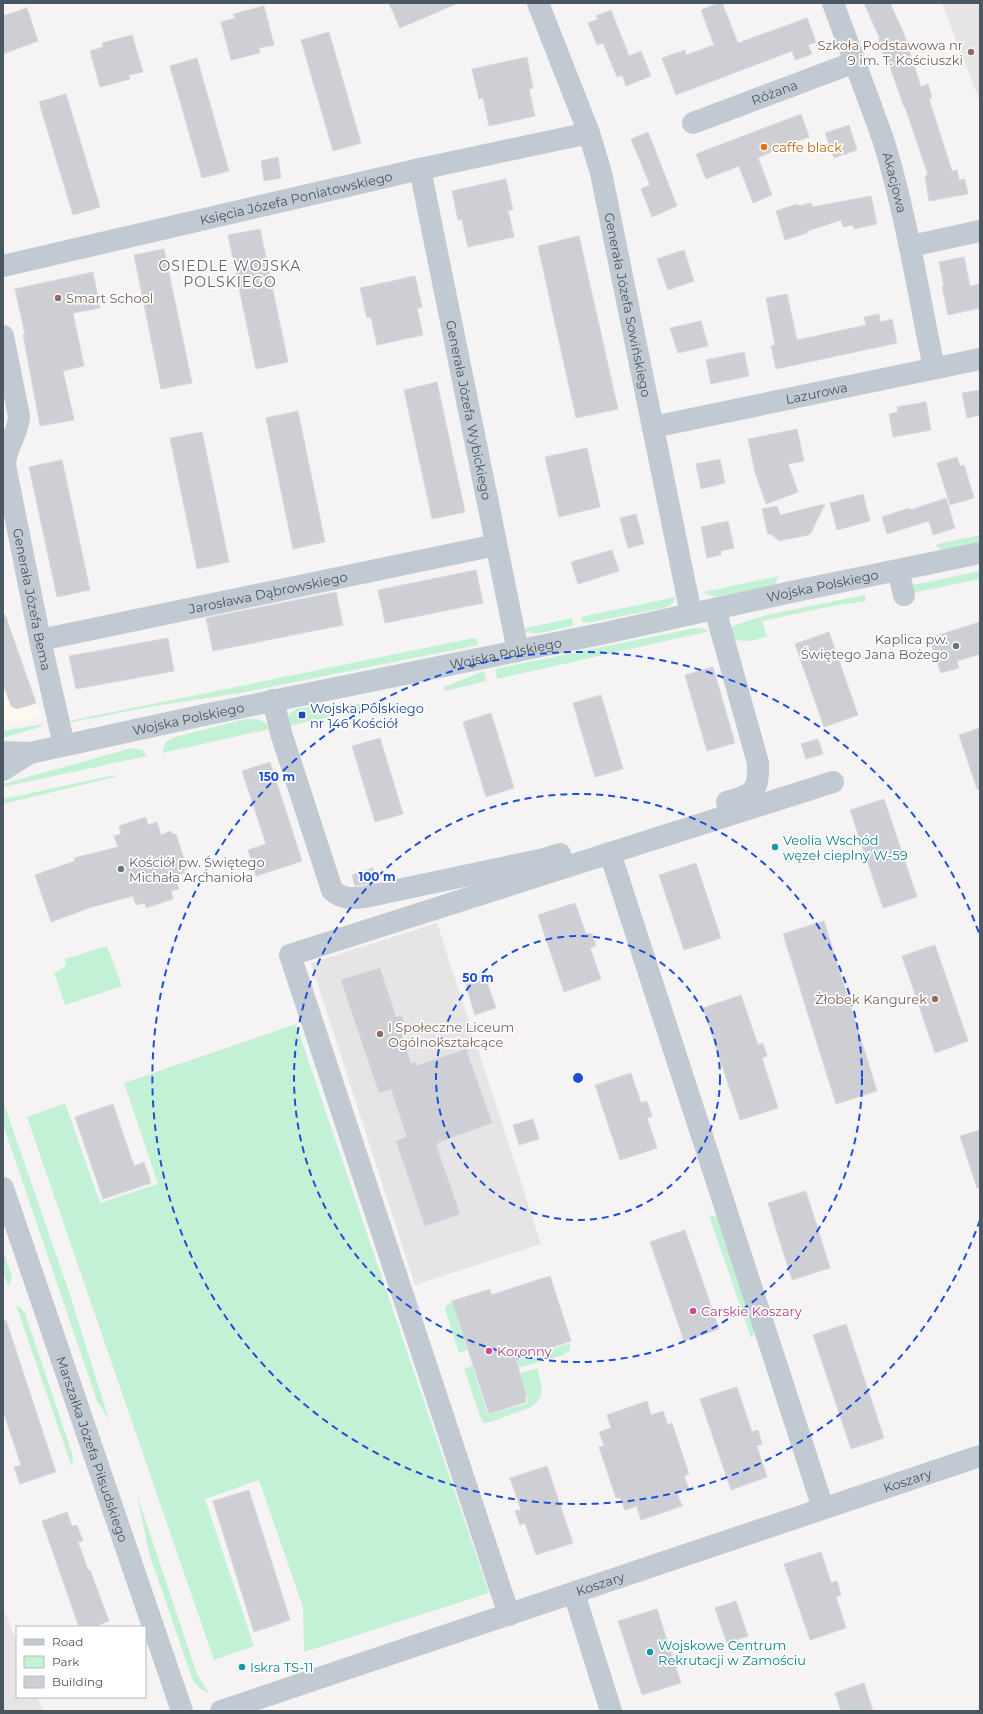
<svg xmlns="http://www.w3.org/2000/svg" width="983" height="1714" font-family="Montserrat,sans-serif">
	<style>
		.commercial { fill: #fdf9ef }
		.education { fill: #e6e4e5 }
		.green { fill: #c3f1d5 }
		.building { fill: #cdcfd5; stroke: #d7d9de }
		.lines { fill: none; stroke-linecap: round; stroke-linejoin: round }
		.minor { stroke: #c1cad2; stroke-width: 22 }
		.ring { fill: none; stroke: #1d4ed8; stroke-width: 2; stroke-dasharray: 7 5 }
		.education-dot { fill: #8d6e63; stroke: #fff; stroke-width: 1.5 }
		.food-dot { fill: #e8710a; stroke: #fff; stroke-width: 1.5 }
		.worship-dot { fill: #6b7280; stroke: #fff; stroke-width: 1.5 }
		.transit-dot { fill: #1a4fb4; stroke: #fff; stroke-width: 1.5 }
		.culture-dot { fill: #0f9aa8; stroke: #fff; stroke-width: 1.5 }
		.hotel-dot { fill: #d1479c; stroke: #fff; stroke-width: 1.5 }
		.labels { text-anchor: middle; stroke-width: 3.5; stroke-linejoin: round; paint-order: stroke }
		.education-label { font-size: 13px; fill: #785e54; stroke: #fff; text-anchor: end }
		.street-label { font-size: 13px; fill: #4a5661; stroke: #fff }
		.food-label { font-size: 13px; fill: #c56008; stroke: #fff; text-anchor: start }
		.worship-label { font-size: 13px; fill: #5b616d; stroke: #fff; text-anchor: end }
		.transit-label { font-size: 13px; fill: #164399; stroke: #fff; text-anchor: start }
		.culture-label { font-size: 13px; fill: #0d838f; stroke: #fff; text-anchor: start }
		.hotel-label { font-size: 13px; fill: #b23c85; stroke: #fff; text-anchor: start }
		.neighbourhood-label { font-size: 14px; letter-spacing: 1px; fill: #5f6368; stroke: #fff }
		.centre { fill: #1d4ed8; stroke: #fff; stroke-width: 2 }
		.ring-label { font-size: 12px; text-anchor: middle; font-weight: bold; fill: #1d4ed8; stroke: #fff; stroke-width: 3.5; stroke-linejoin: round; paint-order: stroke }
	</style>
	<rect width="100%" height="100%" fill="#f5f3f3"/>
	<!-- commercial -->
	<path class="commercial" d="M3 603 41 717 3 724Z"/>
	<!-- education -->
	<path class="education" d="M942 3H980V102Z
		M437 923 541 1244 415 1285 311 963Z
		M3 1607 17 1643V1697H37L43 1711H3Z"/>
	<!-- green -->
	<path class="green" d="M980 535V542L942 550 937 547V544Z
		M980 571V579L913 593V585Z
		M779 576 775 585 715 597 703 592Z
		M865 595 866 601 833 606 762 621 767 636 752 641 734 640 727 630 738 624 767 615Z
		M676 597 672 604 664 608 586 623 582 621 581 617Z
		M572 618 573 623 572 626C560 628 530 639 522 629Z
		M701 628 710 631 497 679 495 669 690 629Z
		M474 638 477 640 478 645 240 693 149 707 72 722 69 721Z
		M484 671 486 681 445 691 444 687Z
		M369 703 370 708 288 726 289 714 298 708Z
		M245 719C255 718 266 720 270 729L162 753 165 743 172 738Z
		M44 724 37 728 3 738V731Z
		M132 748 143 750 147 756 3 787V784Z
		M114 775 115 777 3 804V799Z
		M107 946 122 986 65 1005 54 972 61 970 66 965 65 959Z
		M296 1024 489 1593 304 1652 303 1607 259 1480 205 1499 254 1646 214 1660 27 1117 65 1103 100 1203 158 1184 124 1083Z
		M3 1101 69 1292 109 1420 97 1401 3 1124Z
		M709 1215 717 1217 756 1332 751 1338Z
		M3 1250 12 1277 9 1287 3 1273Z
		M452 1302 467 1350 459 1353 445 1309 447 1305Z
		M16 1305 20 1307 25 1313 73 1456 72 1467Z
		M570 1343V1350L563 1355 518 1368 516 1361Z
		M472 1366 488 1415 528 1403 526 1397H528L524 1384H522L519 1374 537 1368C547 1399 541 1405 512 1414 503 1417 493 1422 484 1423L481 1419 464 1369Z
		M137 1495 197 1674 209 1693 200 1689 193 1681 149 1553Z"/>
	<!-- building -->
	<path class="building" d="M389 3H458L400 28Z
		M719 3H722L738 43 807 18 816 42 808 45 812 54 795 60 792 51 676 95 662 58 685 50 686 55 714 45 701 10Z
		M864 3H890L904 34 921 87 928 84 932 98 929 99 952 171 957 170 959 180 965 179 968 194 929 201 925 176 928 175 905 107H904L888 61 886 62 878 39H880Z
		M264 6 274 45 259 48 260 53 231 60 221 22 235 18 233 14Z
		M27 8 38 41 3 54V16Z
		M611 10 629 56 641 51 651 76 626 86 622 75 617 77 603 43 597 45 588 23 598 19 596 16Z
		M329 32 361 143 333 151 301 40Z
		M132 35 143 72 129 75 130 79 100 87 90 51 103 47 102 43Z
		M527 57 533 88 529 89 535 116 489 126 483 98 479 99 472 69Z
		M197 58 229 171 202 178 170 66Z
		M66 94 100 207 73 215 39 102Z
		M801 114 809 137 771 151V152L758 158 772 195 753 203 739 166 706 179 696 154Z
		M849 125 857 150 834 158 825 133Z
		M648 132 677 206 652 217 641 189 650 185 631 139Z
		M278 157 281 178 264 181 261 161Z
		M506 179 513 210H508L514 237 468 247 462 220H458L452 191Z
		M871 196 877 224 854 229 853 225 843 227 841 220 807 231V233L785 240 776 211 798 204 799 206 811 203 812 207Z
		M260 229 288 362 256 369 228 235Z
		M579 236 618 409 576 418 538 246Z
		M164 249 192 383 161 389 134 255Z
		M684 250 694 281 668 290 657 259Z
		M964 257 970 286 980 284V308L948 315 942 286H944L939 262Z
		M93 272 100 308 73 313 84 366 63 371 74 420 40 426 23 334H25L15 289Z
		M415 276 422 307 417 308 423 335 377 345 371 317 367 318 360 288Z
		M787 294 797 340 866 325 864 317 879 314 880 322 892 319 897 343 776 369 771 346 775 345 766 298Z
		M701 321 708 346 678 353 670 328Z
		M744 352 749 376 711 384 706 360Z
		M437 382 465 512 432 519 404 390Z
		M980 390V415L967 418 962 393Z
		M926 402 931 430 893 437 889 414 898 412 897 407Z
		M298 411 325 542 293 549 266 418Z
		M797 429 804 461 788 464 798 492 766 504 755 472 748 439Z
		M202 432 229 562 197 569 170 438Z
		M587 448 600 507 559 517 545 457Z
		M957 457 960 466 964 465 974 498 950 505 937 463Z
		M720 459 725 483 701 489 696 464Z
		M62 460 90 590 57 597 29 467Z
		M863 494 870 521 837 530 830 503Z
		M946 498 955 528 933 535 929 521 887 534 882 517 909 508 910 510Z
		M825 504 811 533 808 535 779 541 771 534 768 535 762 509 777 506 780 515Z
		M636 514 644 544 628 548 620 518Z
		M728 521 734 548 721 551V555L707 558 701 527Z
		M612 550 619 571 578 584 571 562Z
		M476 570 483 603 385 623 378 590Z
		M336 592 343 625 213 651 206 618Z
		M5 614 36 703 17 709 11 706 3 684V615Z
		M980 622V654L957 661 959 668 941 673 929 638Z
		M829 632 858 715 824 727 795 644Z
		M168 638 174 671 76 689 69 656Z
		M713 667 735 743 707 751 685 675Z
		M601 695 623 769 595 777 573 703Z
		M491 713 514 788 486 797 463 722Z
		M980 728V789H977L959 735Z
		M380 738 403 814 375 822 352 746Z
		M818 739 823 754 806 759 801 744Z
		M270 762 302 861 256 876 248 850 266 844 242 771Z
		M884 799 917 897 883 908 850 810Z
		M146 817 148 825 157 822 161 835 171 831 172 834H176L187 869 183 870 185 873 174 876 179 889 171 891 173 899 146 908 145 903 136 905 133 896 92 907 51 922 35 875 75 861 74 858 118 847 114 836 121 834 119 826Z
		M696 863 721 938 684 950 659 875Z
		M373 868 378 882 355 886 352 875Z
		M575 903 586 934 591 933 596 946 590 948 601 979 564 992 538 915Z
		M824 921 877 1091 836 1104 783 934Z
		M935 945 968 1041 935 1053 902 956Z
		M380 968 396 1017 402 1016 406 1029 401 1031 411 1064 415 1062 416 1066 466 1049 492 1123 439 1142V1143L436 1145 460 1214 425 1226 396 1141 407 1137 391 1089 379 1093 341 980Z
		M486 979 496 1008 475 1015 466 985Z
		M741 995 758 1045 763 1043 767 1056 762 1058 778 1108 740 1120 703 1008Z
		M631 1073 641 1103 647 1101 652 1116 647 1118 657 1148 620 1160 595 1085Z
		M113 1104 134 1166 144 1162 151 1183 103 1199 75 1117Z
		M533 1119 539 1139 519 1145 513 1125Z
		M980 1130V1187L977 1188 960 1136Z
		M806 1191 830 1268 792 1280 768 1203Z
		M685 1230 719 1329 684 1341 650 1242Z
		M550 1276 571 1341 516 1360 527 1396 525 1397 526 1402 489 1414 452 1301 490 1289 491 1294H494Z
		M6 1320 56 1472 20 1484 14 1467 21 1465 3 1411V1321Z
		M846 1324 884 1438 851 1449 813 1335Z
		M737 1387 752 1432 758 1430 762 1444 757 1446 767 1477 731 1490 700 1399Z
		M647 1401 651 1415 663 1411 668 1425 672 1423 689 1474 684 1476 689 1489 677 1493 682 1506 641 1520 637 1506 625 1510 620 1497 616 1498 599 1447 604 1446 599 1432 611 1428 607 1415Z
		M547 1466 573 1543 536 1555 525 1523 520 1525 515 1511 521 1510 510 1478Z
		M249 1490 290 1620 254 1632 213 1501Z
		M67 1512 72 1526 77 1525 83 1541 78 1542 88 1570H90L109 1621 93 1627H79L42 1521Z
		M821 1552 831 1583 837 1581 841 1595 836 1597 846 1628 810 1640 784 1564Z
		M736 1601 748 1636 727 1643 715 1608Z
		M657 1609 681 1683 642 1695 618 1621Z
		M864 1683 873 1711H841L835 1693Z"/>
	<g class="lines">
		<!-- minor -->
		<g class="minor">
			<path id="s1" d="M538 3 589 133 601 173 691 614"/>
			<path id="s2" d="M833 3 883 139C906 213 918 292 934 368"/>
			<path id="s3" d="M693 123 855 62"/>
			<path id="s4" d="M420 169 518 651"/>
			<path d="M910 248 920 244 980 231"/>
			<path id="s5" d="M3 266 420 169 589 133"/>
			<path id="s6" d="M3 336 19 416C19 433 5 447 5 465L40 640 64 745"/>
			<path id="s7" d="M653 427 980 359"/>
			<path d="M898 570 904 595"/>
			<path d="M715 609 758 763C759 793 753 794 727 802"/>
			<path id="s8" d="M40 640 496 545"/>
			<path d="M273 700 281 733 332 890C341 899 352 899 365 897L544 859 560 854"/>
			<path id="s9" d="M3 752 30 753 204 715 605 633 791 592 980 553"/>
			<path d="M3 770 30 753"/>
			<path d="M610 853 823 1508"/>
			<path id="s10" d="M3 1188 182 1711"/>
			<path d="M574 1593 611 1711"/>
			<path d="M509 1615 290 955 833 782"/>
			<path id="s11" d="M221 1711 980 1456"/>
		</g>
	</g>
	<!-- distance rings -->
	<g class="ring">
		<circle cx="578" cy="1078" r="142"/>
		<circle cx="578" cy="1078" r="284"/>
		<path d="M980 1220A426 426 0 1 1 980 936"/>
	</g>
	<!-- markers -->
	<g class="education-dot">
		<circle cx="971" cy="52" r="4"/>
		<circle cx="58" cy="298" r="4"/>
		<circle cx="935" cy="999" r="4"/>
		<circle cx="380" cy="1034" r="4"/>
	</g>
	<circle class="food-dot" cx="764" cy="147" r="4"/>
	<g class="worship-dot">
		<circle cx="956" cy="646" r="4"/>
		<circle cx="121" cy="869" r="4"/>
	</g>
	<rect class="transit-dot" x="298" y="711" width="8" height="8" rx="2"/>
	<g class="culture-dot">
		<circle cx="775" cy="847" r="4"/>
		<circle cx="650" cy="1652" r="4"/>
		<circle cx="242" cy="1667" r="4"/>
	</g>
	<g class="hotel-dot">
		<circle cx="693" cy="1311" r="4"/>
		<circle cx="489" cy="1351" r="4"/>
	</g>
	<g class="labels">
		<!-- education labels -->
		<g class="education-label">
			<text x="963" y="50">Szkoła Podstawowa nr<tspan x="963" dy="15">9 im. T. Kościuszki</tspan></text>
			<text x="66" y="303" text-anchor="start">Smart School</text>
			<text x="927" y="1004">Żłobek Kangurek</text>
			<text x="388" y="1032" text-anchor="start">I Społeczne Liceum<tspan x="388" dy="15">Ogólnokształcące</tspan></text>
		</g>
		<!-- street labels -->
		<g class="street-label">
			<text dy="5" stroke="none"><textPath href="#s3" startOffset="87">Różana</textPath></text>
			<text dy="5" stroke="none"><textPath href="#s2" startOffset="190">Akacjowa</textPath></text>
			<text dy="5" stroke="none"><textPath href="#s5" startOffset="301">Księcia Józefa Poniatowskiego</textPath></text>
			<text dy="5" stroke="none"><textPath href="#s1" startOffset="316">Generała Józefa Sowińskiego</textPath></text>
			<text dy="5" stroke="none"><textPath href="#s7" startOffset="167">Lazurowa</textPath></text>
			<text dy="5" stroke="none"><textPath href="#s4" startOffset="246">Generała Józefa Wybickiego</textPath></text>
			<text dy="5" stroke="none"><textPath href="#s9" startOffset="837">Wojska Polskiego</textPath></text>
			<text dy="5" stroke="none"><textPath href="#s8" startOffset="233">Jarosława Dąbrowskiego</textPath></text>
			<text dy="5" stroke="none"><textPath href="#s6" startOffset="270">Generała Józefa Bema</textPath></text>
			<text dy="5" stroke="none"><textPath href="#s9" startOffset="513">Wojska Polskiego</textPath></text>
			<text dy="5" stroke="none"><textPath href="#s9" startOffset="189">Wojska Polskiego</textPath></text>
			<text dy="5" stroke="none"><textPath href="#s10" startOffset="276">Marszałka Józefa Piłsudskiego</textPath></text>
			<text dy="5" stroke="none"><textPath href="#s11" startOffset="724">Koszary</textPath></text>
			<text dy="5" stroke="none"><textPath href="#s11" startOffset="400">Koszary</textPath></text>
		</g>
		<!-- food labels -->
		<g class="food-label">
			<text x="772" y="152">caffe black</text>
		</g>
		<!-- worship labels -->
		<g class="worship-label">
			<text x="948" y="644">Kaplica pw.<tspan x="948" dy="15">Świętego Jana Bożego</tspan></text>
			<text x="129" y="867" text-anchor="start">Kościół pw. Świętego<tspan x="129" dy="15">Michała Archanioła</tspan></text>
		</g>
		<!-- transit labels -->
		<g class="transit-label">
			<text x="310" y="713">Wojska Polskiego<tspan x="310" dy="15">nr 146 Kościół</tspan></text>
		</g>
		<!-- culture labels -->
		<g class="culture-label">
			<text x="783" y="845">Veolia Wschód<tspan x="783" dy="15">węzeł cieplny W-59</tspan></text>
			<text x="658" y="1650">Wojskowe Centrum<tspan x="658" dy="15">Rekrutacji w Zamościu</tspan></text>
			<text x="250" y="1672">Iskra TS-11</text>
		</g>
		<!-- hotel labels -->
		<g class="hotel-label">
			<text x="701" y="1316">Carskie Koszary</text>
			<text x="497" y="1356">Koronny</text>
		</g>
		<!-- neighbourhood labels -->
		<g class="neighbourhood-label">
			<text x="230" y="271">OSIEDLE WOJSKA<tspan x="230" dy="16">POLSKIEGO</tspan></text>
		</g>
	</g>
	<circle cx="578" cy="1078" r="6" class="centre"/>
	<g class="ring-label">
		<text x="277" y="781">150 m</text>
		<text x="377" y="881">100 m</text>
		<text x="478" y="982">50 m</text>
	</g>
	<!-- border -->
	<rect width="983" height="1714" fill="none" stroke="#4a5661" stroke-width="8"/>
	<!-- legend -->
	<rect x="16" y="1626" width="130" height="72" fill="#ffffff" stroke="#b7bbc0"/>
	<rect x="24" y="1639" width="20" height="6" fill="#c1cad2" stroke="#b7bbc0"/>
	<text x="52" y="1646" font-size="12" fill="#4a5661">Road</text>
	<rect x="24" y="1656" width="20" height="12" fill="#c3f1d5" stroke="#b7bbc0"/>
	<text x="52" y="1666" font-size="12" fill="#4a5661">Park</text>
	<rect x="24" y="1676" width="20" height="12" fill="#cdcfd5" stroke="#b7bbc0"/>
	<text x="52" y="1686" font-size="12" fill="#4a5661">Building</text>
</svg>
